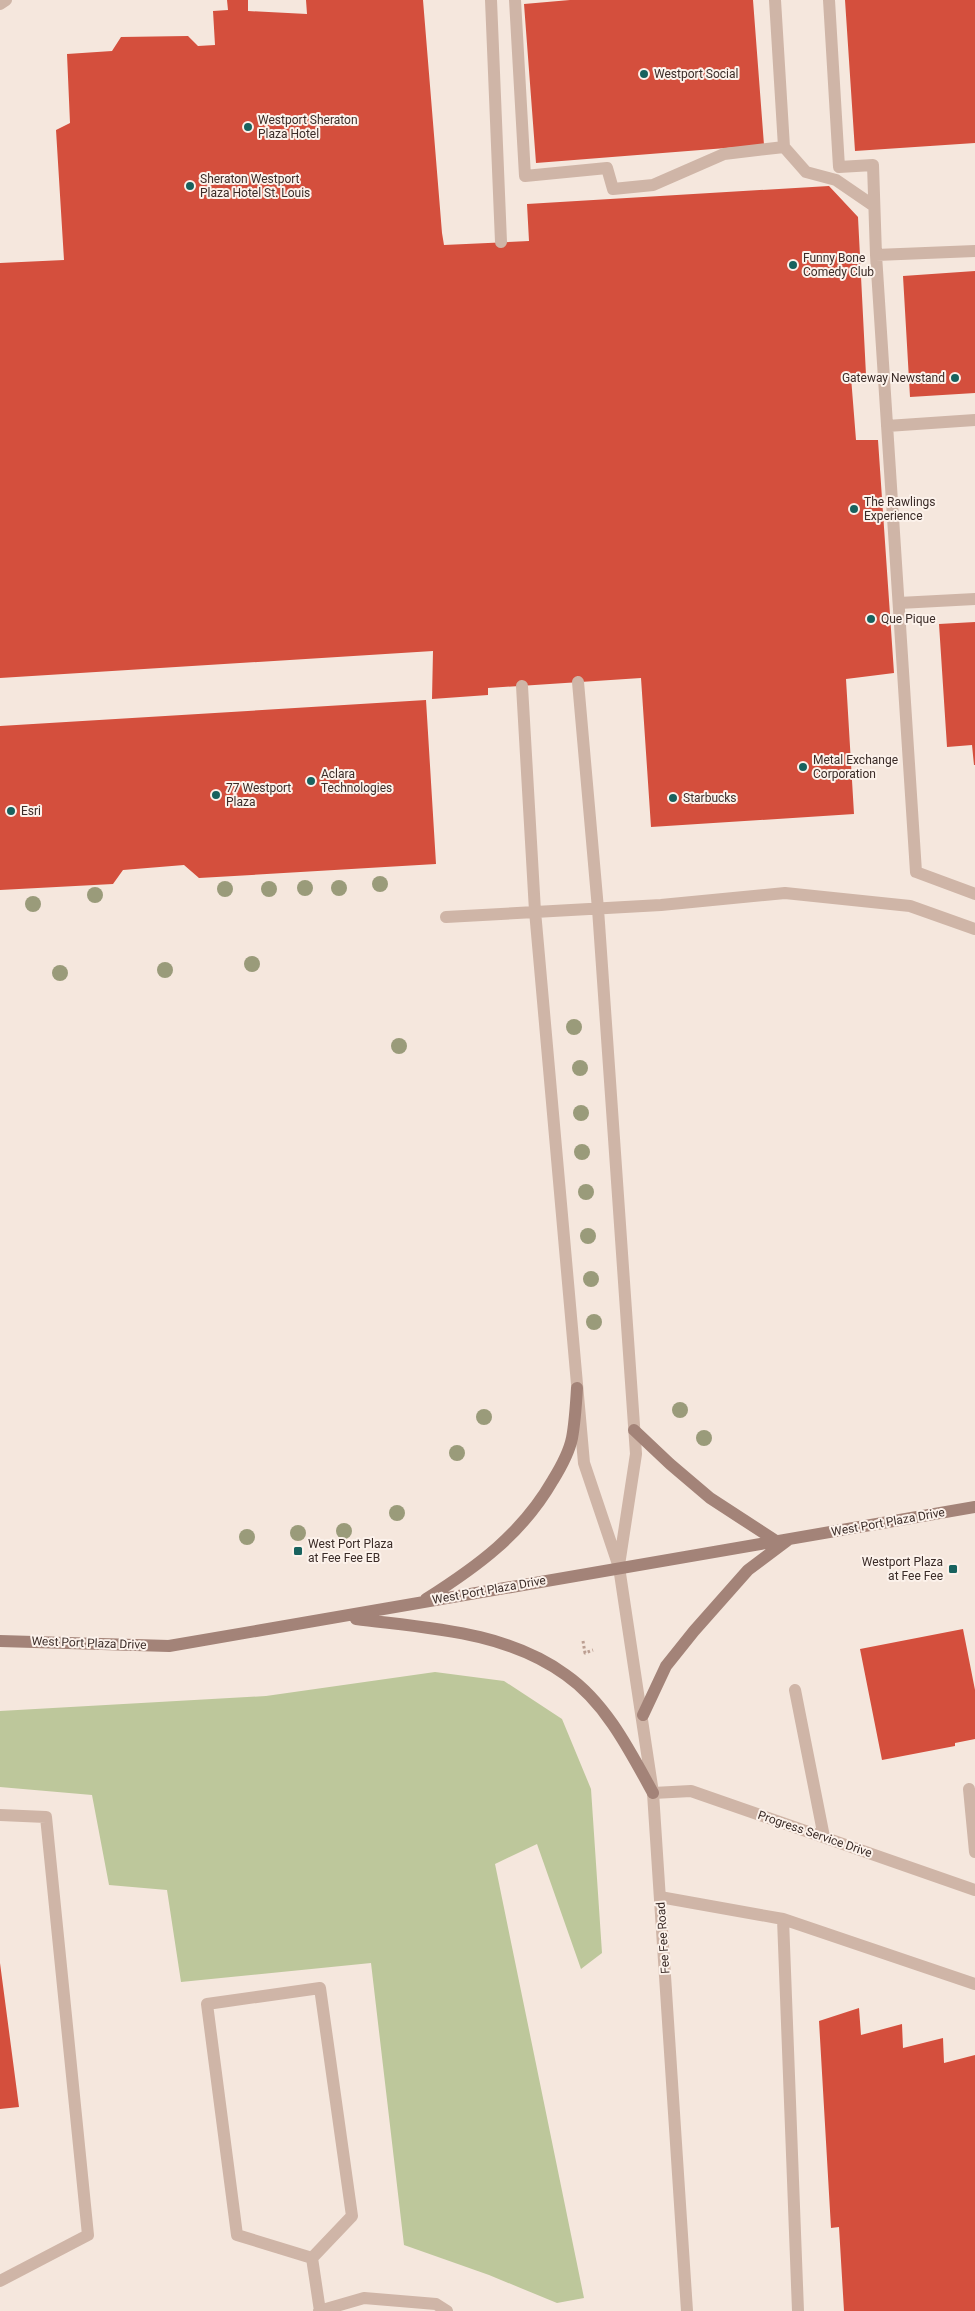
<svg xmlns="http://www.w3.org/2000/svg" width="975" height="2311" font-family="Roboto,sans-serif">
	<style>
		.green { fill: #bdc79b }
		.building { fill: #d44f3d }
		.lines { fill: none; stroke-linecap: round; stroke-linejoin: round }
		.path { stroke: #bb9e91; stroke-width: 3; stroke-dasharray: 2.5 2.5; stroke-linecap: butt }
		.service { stroke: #cfb5a7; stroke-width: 12 }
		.pedestrian { stroke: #cfb5a7; stroke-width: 12 }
		.tertiary { stroke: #cfb5a7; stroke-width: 12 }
		.secondary { stroke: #a38378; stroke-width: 12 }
		.tree { fill: #9a9b7a }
		.poi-dot { fill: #18625e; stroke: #fcf2eb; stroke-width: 2 }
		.labels { text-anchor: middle; stroke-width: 4; stroke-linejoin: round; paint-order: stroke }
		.poi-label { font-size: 12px; fill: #3b2c28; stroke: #fcf2eb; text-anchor: start }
		.street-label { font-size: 12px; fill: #3b2c28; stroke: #fcf2eb }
	</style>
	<rect width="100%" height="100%" fill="#f5e7dd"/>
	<!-- green -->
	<path class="green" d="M435 1672 504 1681 562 1719 591 1789 602 1953 581 1969 537 1844 495 1864 584 2298 557 2303 489 2275 404 2245 371 1963 181 1982 167 1890 109 1885 92 1795 0 1787V1711L266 1696Z"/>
	<!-- building -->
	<path class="building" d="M227 0H248V11L307 14 306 0H423L442 233 444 245 529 241 527 204 829 186 858 217 866 375 851 377 856 440H878L894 673 846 679 854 814 651 827 641 678 488 688V695L432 699 433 651 0 678V263L64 260 56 130 70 123 67 54 112 51 121 37 188 36 198 46 215 45 213 11 228 10Z
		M570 0H753L764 145 536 163 524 4Z
		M845 0H975V143L855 151Z
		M975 271V393L910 397 903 276Z
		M975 622V765H974L972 745 947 747 939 624Z
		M426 700 436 864 199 878 184 865 123 870 113 884 0 890V726Z
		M963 1629 975 1690V1739L955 1743V1746L882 1760 860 1649Z
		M0 1963 19 2107 0 2109Z
		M859 2008 861 2035 902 2024 903 2048 943 2038 944 2063 975 2055V2311H844L839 2227 831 2228 819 2021Z"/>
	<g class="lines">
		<!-- path -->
		<path class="path" d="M583 1641 585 1653 593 1650"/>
		<!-- service -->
		<path class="service" d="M491 0 501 242
			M0 4 6 0
			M578 682 598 909 636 1454 619 1565
			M522 686 535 911 584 1463 619 1567
			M446 917 661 905 785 893 910 906 975 929
			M795 1690 824 1837
			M969 1789 975 1852
			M653 1793 691 1791 975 1890
			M0 1815 46 1817 88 2235 0 2281
			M660 1897 783 1919
			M312 2258 237 2235 207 2004 320 1988 352 2216 312 2258 320 2311
			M319 2311 364 2298 436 2304 447 2311
			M798 2311 783 1919 975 1984"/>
		<!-- pedestrian -->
		<path class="pedestrian" d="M515 0 525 176 607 168 613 189 653 185 724 154 784 147 806 172 836 180 874 206
			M775 0 784 147
			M829 0 839 167 873 165 876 255 916 872 975 894
			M876 255 975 251
			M887 426 975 420
			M899 603 975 599"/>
		<!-- tertiary -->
		<path class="tertiary" d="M619 1567 653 1793 687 2311"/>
		<!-- secondary -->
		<path class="secondary" d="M634 1430 670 1464 710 1498 776 1541
			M426 1599C478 1566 522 1534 553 1480 561 1467 569 1453 572 1438 575 1422 576 1405 577 1388
			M356 1619C427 1628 506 1631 566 1675 606 1703 630 1751 653 1793
			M0 1641 169 1646 975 1507
			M643 1715 666 1666 694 1631 748 1570 788 1540"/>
	</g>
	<!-- trees -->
	<g class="tree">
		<circle cx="380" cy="884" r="8"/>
		<circle cx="305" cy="888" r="8"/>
		<circle cx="339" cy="888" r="8"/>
		<circle cx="225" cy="889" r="8"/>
		<circle cx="269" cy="889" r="8"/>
		<circle cx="95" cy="895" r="8"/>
		<circle cx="33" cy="904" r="8"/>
		<circle cx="252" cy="964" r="8"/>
		<circle cx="165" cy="970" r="8"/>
		<circle cx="60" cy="973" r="8"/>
		<circle cx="574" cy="1027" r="8"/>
		<circle cx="399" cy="1046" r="8"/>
		<circle cx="580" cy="1068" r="8"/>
		<circle cx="581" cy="1113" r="8"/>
		<circle cx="582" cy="1152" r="8"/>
		<circle cx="586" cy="1192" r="8"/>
		<circle cx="588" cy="1236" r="8"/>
		<circle cx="591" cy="1279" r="8"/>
		<circle cx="594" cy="1322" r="8"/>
		<circle cx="680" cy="1410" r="8"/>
		<circle cx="484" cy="1417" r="8"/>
		<circle cx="704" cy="1438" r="8"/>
		<circle cx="457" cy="1453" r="8"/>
		<circle cx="397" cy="1513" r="8"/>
		<circle cx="344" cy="1531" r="8"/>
		<circle cx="298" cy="1533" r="8"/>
		<circle cx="247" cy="1537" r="8"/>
	</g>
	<!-- markers -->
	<g class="poi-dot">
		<circle cx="644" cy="74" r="5"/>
		<circle cx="248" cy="127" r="5"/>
		<circle cx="190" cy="186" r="5"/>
		<circle cx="793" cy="265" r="5"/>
		<circle cx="955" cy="378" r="5"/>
		<circle cx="854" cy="509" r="5"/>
		<circle cx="871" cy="619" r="5"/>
		<circle cx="803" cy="767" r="5"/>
		<circle cx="311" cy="781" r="5"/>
		<circle cx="216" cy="795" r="5"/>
		<circle cx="673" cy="798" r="5"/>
		<circle cx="11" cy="811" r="5"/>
		<rect x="293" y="1546" width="10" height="10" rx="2.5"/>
		<rect x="948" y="1564" width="10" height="10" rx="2.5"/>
	</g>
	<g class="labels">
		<!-- poi labels -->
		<g class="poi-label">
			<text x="654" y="78">Westport Social</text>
			<text x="258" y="124">Westport Sheraton<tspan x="258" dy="14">Plaza Hotel</tspan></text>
			<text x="200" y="183">Sheraton Westport<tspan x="200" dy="14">Plaza Hotel St. Louis</tspan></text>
			<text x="803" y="262">Funny Bone<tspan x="803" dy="14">Comedy Club</tspan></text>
			<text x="945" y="382" text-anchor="end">Gateway Newstand</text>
			<text x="864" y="506">The Rawlings<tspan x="864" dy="14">Experience</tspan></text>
			<text x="881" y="623">Que Pique</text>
			<text x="813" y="764">Metal Exchange<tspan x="813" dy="14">Corporation</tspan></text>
			<text x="321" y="778">Aclara<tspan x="321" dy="14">Technologies</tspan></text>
			<text x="226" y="792">77 Westport<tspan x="226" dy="14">Plaza</tspan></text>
			<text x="683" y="802">Starbucks</text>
			<text x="21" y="815">Esri</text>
			<text x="308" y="1548">West Port Plaza<tspan x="308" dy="14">at Fee Fee EB</tspan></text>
			<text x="943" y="1566" text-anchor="end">Westport Plaza<tspan x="943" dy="14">at Fee Fee</tspan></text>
		</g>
		<!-- street labels -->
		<g class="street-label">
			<text transform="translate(888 1522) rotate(-10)" y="4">West Port Plaza Drive</text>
			<text transform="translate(489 1590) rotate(-10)" y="4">West Port Plaza Drive</text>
			<text transform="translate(89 1643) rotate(2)" y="4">West Port Plaza Drive</text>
			<text transform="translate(815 1834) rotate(19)" y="4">Progress Service Drive</text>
			<text transform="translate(663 1938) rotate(-94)" y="4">Fee Fee Road</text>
		</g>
	</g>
</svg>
